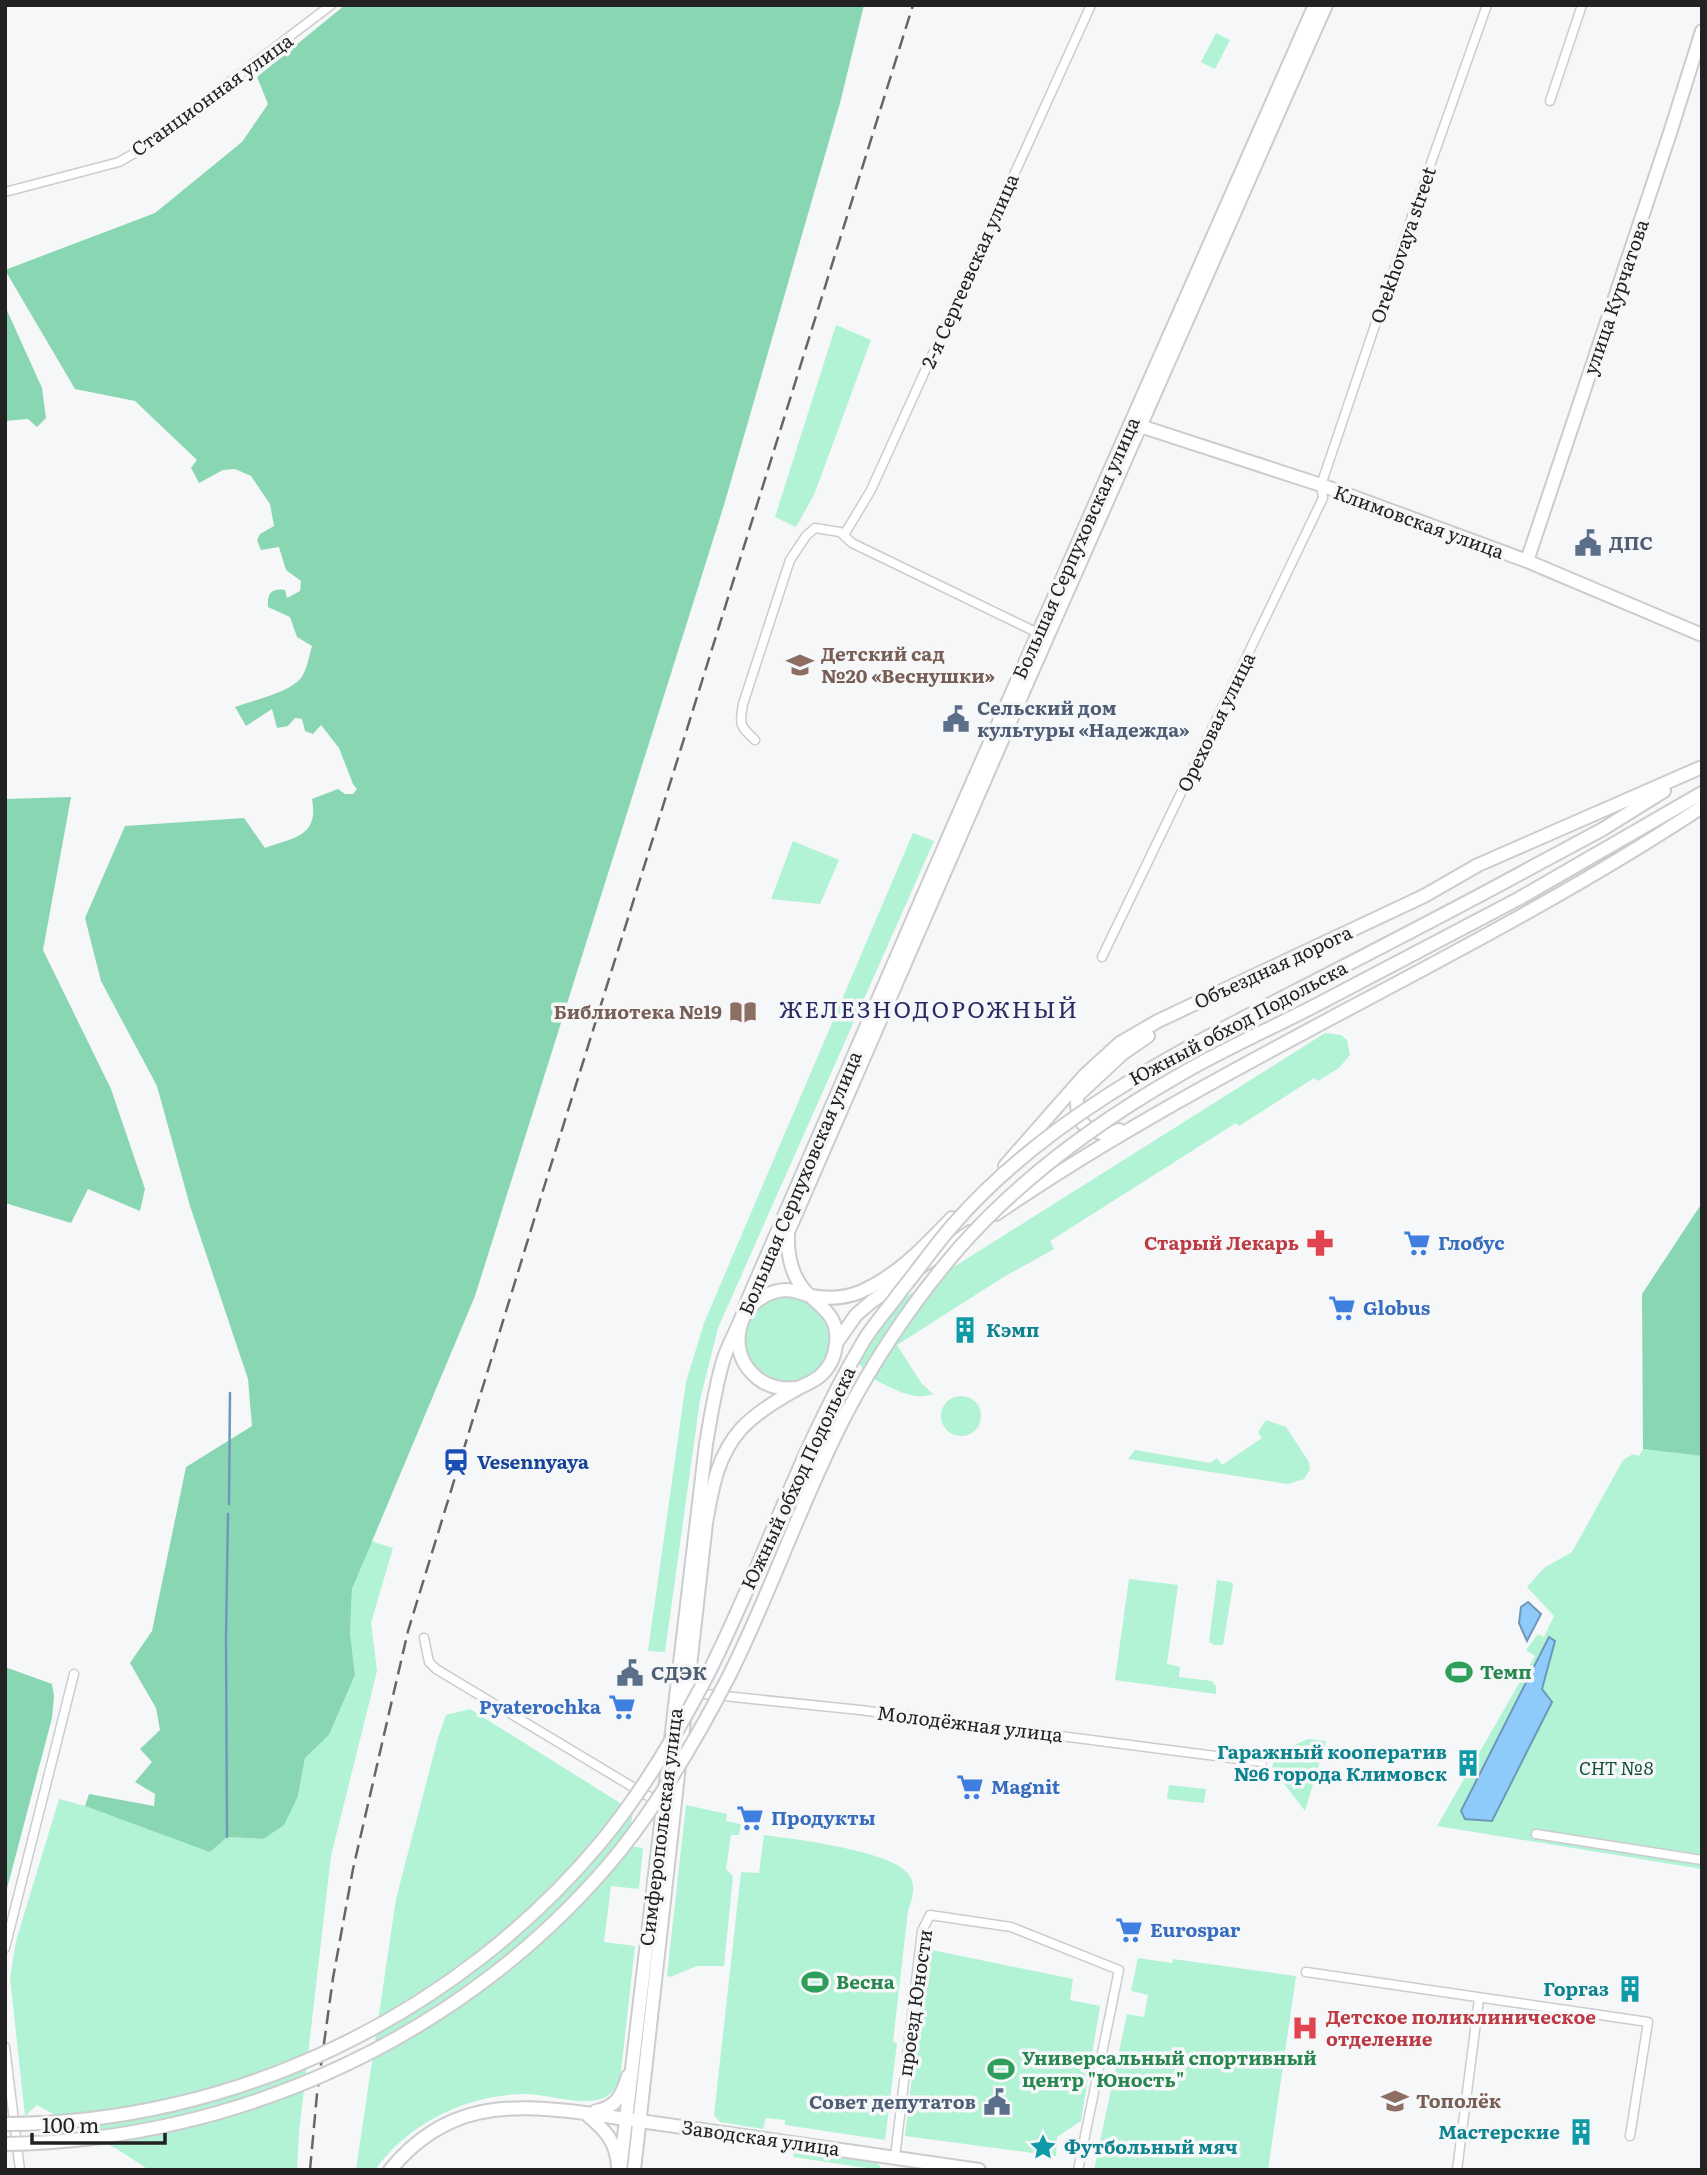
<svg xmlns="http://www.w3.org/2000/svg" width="1707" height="2175" font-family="Literata,serif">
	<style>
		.green { fill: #b1f3d4 }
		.forest { fill: #89d6b3 }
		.water { fill: #8ecbfa; stroke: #6e98ba; stroke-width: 2 }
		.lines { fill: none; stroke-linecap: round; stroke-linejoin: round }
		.stream { stroke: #6e98ba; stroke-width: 2.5 }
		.street-casing { stroke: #cbccce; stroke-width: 11 }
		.secondary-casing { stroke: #cbccce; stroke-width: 16 }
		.primary-casing { stroke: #cbccce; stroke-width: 16 }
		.street { stroke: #fff; stroke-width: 8 }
		.secondary { stroke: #fff; stroke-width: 12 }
		.primary { stroke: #fff; stroke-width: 12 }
		.rail { stroke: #666667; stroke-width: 2.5; stroke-dasharray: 14 7; stroke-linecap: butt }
		.primary-bridge-casing { stroke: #cbccce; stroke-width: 16; stroke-linecap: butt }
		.primary-bridge { stroke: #fff; stroke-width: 12 }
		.labels { text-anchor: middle; stroke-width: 7; stroke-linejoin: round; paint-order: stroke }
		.street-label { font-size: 19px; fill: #222223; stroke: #f6f7f9 }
		.service-label { font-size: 19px; font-weight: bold; fill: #4e5e75; stroke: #f6f7f9; text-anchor: start }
		.education-label { font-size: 19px; font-weight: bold; fill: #785e54; stroke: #f6f7f9; text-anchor: start }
		.health-label { font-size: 19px; font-weight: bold; fill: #be3a42; stroke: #f6f7f9; text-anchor: end }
		.shop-label { font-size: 19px; font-weight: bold; fill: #366cbe; stroke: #f6f7f9; text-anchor: start }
		.culture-label { font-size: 19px; font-weight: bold; fill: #0d838f; stroke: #f6f7f9; text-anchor: end }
		.transit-label { font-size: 19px; font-weight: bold; fill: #164399; stroke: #f6f7f9; text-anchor: start }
		.leisure-label { font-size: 19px; font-weight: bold; fill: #27864d; stroke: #f6f7f9; text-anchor: start }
		.park-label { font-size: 19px; font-style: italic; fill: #13503a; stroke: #f6f7f9 }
		.quarter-label { font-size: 23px; letter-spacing: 2px; fill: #2a2963; stroke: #f6f7f9 }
	</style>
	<rect width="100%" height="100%" fill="#f6f7f9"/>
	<!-- green -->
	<path class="green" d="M1216 33 1230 40 1215 69 1201 62Z
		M836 325 871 340 814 495 796 527 775 517Z
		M913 833 934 841 718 1328 700 1400 665 1652 648 1651 686 1382 704 1323Z
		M793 841 839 860 820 904 771 899Z
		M1325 1033 1341 1035 1347 1040 1350 1055 1339 1068 1318 1081 1314 1078 1239 1126 1236 1123 1050 1241 1054 1249 1002 1278 897 1345 922 1384 933 1394C920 1399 908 1395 896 1390 858 1374 843 1356 871 1319Z
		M744 1340a43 43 0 1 1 86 0a43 43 0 1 1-86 0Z
		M941 1416a20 20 0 1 1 40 0a20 20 0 1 1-40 0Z
		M1266 1420 1286 1427 1309 1462 1310 1469 1304 1479 1288 1484 1128 1459 1135 1450 1210 1463 1217 1458 1222 1465 1262 1438 1258 1432Z
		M1643 1449 1702 1456V1869L1437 1826 1535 1656 1526 1650 1538 1634 1544 1637 1554 1616 1527 1587 1544 1568 1572 1552 1623 1460 1633 1454 1639 1456Z
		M371 1541 393 1548 371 1623 377 1671 331 1856 299 2132 297 2170H149L117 2149 37 2105 25 2116 10 1978 16 1941 59 1799 85 1806 210 1851 227 1837 263 1839 298 1796 305 1758 329 1735 355 1675 350 1633 352 1589Z
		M1129 1579 1178 1585 1167 1664 1180 1667 1179 1677 1212 1681 1216 1686V1694L1115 1680Z
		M1217 1580 1231 1582 1233 1585 1223 1645H1214L1209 1642Z
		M470 1709 633 1811 628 1846 643 1848 639 1889 611 1886 604 1942 635 1946 620 2080C615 2091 608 2098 597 2100 575 2104 549 2095 527 2094 469 2094 409 2122 375 2170H356L396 1899 438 1738 446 1715Z
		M1308 1739 1326 1741 1305 1811 1272 1768 1276 1753Z
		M1169 1785 1206 1789 1204 1803 1167 1799Z
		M686 1805 727 1814 726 1821 741 1824 739 1835H731L726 1869 733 1876 724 1966H697L670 1977 667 1975Z
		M764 1835C793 1839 895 1851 909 1875 917 1886 912 1899 908 1911L893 2042 897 2043 885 2140 785 2125V2120L766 2118 763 2129 720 2122 714 2115 741 1872 759 1873Z
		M927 1949 1073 1979 1070 2000 1100 2006 1081 2121 1057 2137 1056 2156 905 2136Z
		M1138 1958 1172 1963 1173 1959 1296 1976 1268 2170H1094L1127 2014 1144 2017 1148 1995 1131 1991Z
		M794 2150 876 2162 880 2166V2170L793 2157Z"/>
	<!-- forest -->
	<path class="forest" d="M345 5H864L840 103 724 505 475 1296 352 1589 350 1633 355 1675 329 1735 305 1758 298 1796 284 1825 263 1839 227 1837 210 1852 85 1806 89 1794 154 1806 155 1794 135 1782 152 1762 140 1749 160 1730 156 1708 130 1663 152 1631 186 1467 252 1426 248 1379 190 1206 157 1086 101 981 85 918 125 826 244 818 265 848C294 837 319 837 312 799L338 789 345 794H353L357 789 353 784 339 748 321 725 313 734 305 731 302 719 295 718 288 726 277 728 272 709 246 726 235 707C253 700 289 693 301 678 307 670 309 656 312 646L297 637 290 617 268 607C267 594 271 588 285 590L287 598 300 591 301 581 286 570 279 547 261 550 257 540 260 534 274 526 270 504 251 476 235 469 223 470 199 483 191 468 197 460 135 401 75 389 5 270 155 213 242 142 268 104 257 77Z
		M5 306 42 388 46 418 37 427 28 419 5 421Z
		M71 797 43 950 111 1089 145 1189 140 1211 88 1189 71 1223 5 1203V799Z
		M1702 1203V1456L1643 1449 1642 1294Z
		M5 1667 52 1684 54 1696 52 1718 5 1896Z"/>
	<!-- water -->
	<path class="water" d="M1528 1602 1541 1614 1527 1641 1519 1623 1521 1607Z
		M1549 1637 1555 1641 1542 1689 1552 1702 1492 1821 1465 1819 1461 1811Z"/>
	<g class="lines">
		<!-- stream -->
		<path class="stream" d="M229 1504 230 1393
			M227 1837 226 1637 228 1514"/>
		<defs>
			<path id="street" d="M1550 101 1582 5
				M5 192 119 162 140 150 331 5
				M844 535 871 490 1091 5
				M755 740C740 726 739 725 743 704L790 560 806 536 815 528 840 532 852 543 1042 635
				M1102 957 1323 498 1321 485 1410 222 1487 5
				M424 1638 429 1662 436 1669 646 1795 659 1801
				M695 1693 860 1710 1262 1762
				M1536 1834 1702 1860
				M5 1948 74 1674
				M1306 1972 1648 2022 1630 2136
				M5 2047 20 2170
				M895 2157 922 1931 930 1915 1011 1927 1119 1970 1078 2170
				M1457 2170 1479 1999"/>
			<path id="secondary" d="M1131 423 1321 485 1527 561 1702 635
				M1527 561 1670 133 1702 31
				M596 2111C617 2107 622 2095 628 2076
				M585 2113C604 2129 617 2141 618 2167
				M390 2170C445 2103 507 2103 585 2113L979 2170"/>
			<path id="primary" d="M1536 865 1603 829 1664 791
				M1324 1001 1520 898 1702 793
				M1119 1130 1108 1135C1083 1129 1076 1123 1077 1096L1122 1054 1148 1036
				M1005 1166 1084 1076 1120 1043 1158 1021 1424 896 1478 865 1702 767
				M996 1214C1221 1060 1475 957 1702 807
				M837 1342 856 1315 871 1302 970 1232
				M796 1388C779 1390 764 1386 752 1373 740 1361 736 1344 740 1328 744 1307 764 1291 786 1290 794 1290 800 1293 807 1295 825 1299 843 1299 860 1292 897 1276 924 1247 952 1218
				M620 2170 706 1444C711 1416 715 1388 723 1361 729 1341 741 1325 746 1304L966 797 1315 5
				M634 2170 706 1523C712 1489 717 1456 741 1429 757 1412 777 1400 797 1389 805 1384 813 1382 820 1376 829 1368 835 1356 836 1344 839 1318 825 1310 809 1295 792 1279 787 1255 788 1232L1023 692 1326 5"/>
		</defs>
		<!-- street casing -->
		<use href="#street" class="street-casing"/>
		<!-- secondary casing -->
		<use href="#secondary" class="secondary-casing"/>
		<!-- primary casing -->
		<use href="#primary" class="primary-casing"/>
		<!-- street -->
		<use href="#street" class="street"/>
		<!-- secondary -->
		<use href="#secondary" class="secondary"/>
		<!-- primary -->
		<use href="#primary" class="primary"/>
		<!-- rail -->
		<path class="rail" d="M310 2170 317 2094 333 1978 353 1869 408 1631 545 1184 913 5"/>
		<defs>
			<path id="primary-bridge" d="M5 2124C233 2124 456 2016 601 1842 643 1791 678 1732 708 1674 763 1565 800 1448 863 1342 873 1325 888 1309 900 1292 918 1270 934 1247 952 1226 1042 1122 1166 1058 1286 996 1370 953 1454 910 1536 865
				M5 2144C240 2141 471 2034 620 1851 662 1798 697 1738 728 1678 771 1593 801 1501 845 1416 876 1357 915 1299 959 1248 1020 1179 1096 1123 1176 1077 1223 1049 1275 1027 1324 1001"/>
		</defs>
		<!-- primary-bridge casing -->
		<use href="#primary-bridge" class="primary-bridge-casing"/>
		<!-- primary-bridge -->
		<use href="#primary-bridge" class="primary-bridge"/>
	</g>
	<!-- icons -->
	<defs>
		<symbol id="civic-bare" viewBox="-9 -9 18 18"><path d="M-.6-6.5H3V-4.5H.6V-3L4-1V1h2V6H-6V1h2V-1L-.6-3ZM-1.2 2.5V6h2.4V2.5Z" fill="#5c6f8a" stroke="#f6f7f9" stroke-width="2.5" paint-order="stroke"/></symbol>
		<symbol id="school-bare" viewBox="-9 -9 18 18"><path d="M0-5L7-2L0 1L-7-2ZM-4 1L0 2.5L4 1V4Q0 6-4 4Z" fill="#8d6e63" stroke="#f6f7f9" stroke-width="2.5" paint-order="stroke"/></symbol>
		<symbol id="library-bare" viewBox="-9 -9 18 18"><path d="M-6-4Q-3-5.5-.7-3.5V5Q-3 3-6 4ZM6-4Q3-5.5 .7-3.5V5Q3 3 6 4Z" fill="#8d6e63" stroke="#f6f7f9" stroke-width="2.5" paint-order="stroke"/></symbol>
		<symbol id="pharmacy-bare" viewBox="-9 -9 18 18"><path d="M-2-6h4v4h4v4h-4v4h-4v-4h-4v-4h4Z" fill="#e0444e" stroke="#f6f7f9" stroke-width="2.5" paint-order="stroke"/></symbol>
		<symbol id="supermarket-bare" viewBox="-9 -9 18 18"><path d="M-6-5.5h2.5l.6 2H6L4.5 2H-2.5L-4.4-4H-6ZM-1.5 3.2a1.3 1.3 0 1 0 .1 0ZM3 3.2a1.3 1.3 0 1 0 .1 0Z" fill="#3f7fe0" stroke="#f6f7f9" stroke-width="2.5" paint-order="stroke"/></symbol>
		<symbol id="building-bare" viewBox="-9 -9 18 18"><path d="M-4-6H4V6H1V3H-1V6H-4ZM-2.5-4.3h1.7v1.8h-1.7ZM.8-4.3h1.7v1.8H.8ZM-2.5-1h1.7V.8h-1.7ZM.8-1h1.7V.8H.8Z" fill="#0f9aa8" stroke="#f6f7f9" stroke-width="2.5" paint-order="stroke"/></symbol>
		<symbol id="station-bare" viewBox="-9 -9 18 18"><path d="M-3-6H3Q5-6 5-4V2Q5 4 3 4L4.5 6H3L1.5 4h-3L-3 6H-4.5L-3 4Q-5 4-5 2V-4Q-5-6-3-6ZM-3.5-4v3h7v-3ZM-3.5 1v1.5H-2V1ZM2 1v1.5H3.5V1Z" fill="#1a4fb4" stroke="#f6f7f9" stroke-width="2.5" paint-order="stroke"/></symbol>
		<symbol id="stadium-bare" viewBox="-9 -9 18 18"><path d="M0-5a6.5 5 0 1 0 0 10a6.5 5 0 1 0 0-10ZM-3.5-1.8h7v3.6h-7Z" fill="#2e9e5b" stroke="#f6f7f9" stroke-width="2.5" paint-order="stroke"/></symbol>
		<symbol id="hospital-bare" viewBox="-9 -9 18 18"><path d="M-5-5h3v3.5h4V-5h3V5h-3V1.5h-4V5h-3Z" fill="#e0444e" stroke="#f6f7f9" stroke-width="2.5" paint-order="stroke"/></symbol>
		<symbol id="sight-bare" viewBox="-9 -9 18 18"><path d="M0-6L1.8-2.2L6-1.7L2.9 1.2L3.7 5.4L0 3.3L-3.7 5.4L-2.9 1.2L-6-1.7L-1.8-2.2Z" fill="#0f9aa8" stroke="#f6f7f9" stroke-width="2.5" paint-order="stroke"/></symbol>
	</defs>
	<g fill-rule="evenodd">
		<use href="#civic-bare" x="1569" y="524" width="38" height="38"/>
		<use href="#school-bare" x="781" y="646" width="38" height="38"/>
		<use href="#civic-bare" x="937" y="700" width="38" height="38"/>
		<use href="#library-bare" x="724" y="993" width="38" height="38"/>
		<use href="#pharmacy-bare" x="1301" y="1224" width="38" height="38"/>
		<use href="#supermarket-bare" x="1398" y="1224" width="38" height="38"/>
		<use href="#supermarket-bare" x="1323" y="1289" width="38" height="38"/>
		<use href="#building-bare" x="946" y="1311" width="38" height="38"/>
		<use href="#station-bare" x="437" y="1443" width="38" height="38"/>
		<use href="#stadium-bare" x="1440" y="1653" width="38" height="38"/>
		<use href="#civic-bare" x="611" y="1654" width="38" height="38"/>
		<use href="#supermarket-bare" x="603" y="1688" width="38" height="38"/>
		<use href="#building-bare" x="1449" y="1744" width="38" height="38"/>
		<use href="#supermarket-bare" x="951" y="1768" width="38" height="38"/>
		<use href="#supermarket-bare" x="731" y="1799" width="38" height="38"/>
		<use href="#supermarket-bare" x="1110" y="1911" width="38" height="38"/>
		<use href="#stadium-bare" x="796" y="1963" width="38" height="38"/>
		<use href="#building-bare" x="1611" y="1970" width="38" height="38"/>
		<use href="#hospital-bare" x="1286" y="2009" width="38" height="38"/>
		<use href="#stadium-bare" x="982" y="2050" width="38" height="38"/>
		<use href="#school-bare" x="1376" y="2082" width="38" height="38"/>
		<use href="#civic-bare" x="978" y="2083" width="38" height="38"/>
		<use href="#building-bare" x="1562" y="2113" width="38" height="38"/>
		<use href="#sight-bare" x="1024" y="2128" width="38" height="38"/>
	</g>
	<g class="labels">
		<!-- street labels -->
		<g class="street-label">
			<text transform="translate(212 95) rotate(-36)" y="7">Станционная улица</text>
			<text transform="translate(1403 245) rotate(-71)" y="7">Orekhovaya street</text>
			<text transform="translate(970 271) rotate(-66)" y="7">2-я Сергеевская улица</text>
			<text transform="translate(1616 297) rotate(-71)" y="7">улица Курчатова</text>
			<text transform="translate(1419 522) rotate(20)" y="7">Климовская улица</text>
			<text transform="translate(1076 548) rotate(-66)" y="7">Большая Серпуховская улица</text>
			<text transform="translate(1216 722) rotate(-64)" y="7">Ореховая улица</text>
			<text transform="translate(1273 967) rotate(-25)" y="7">Объездная дорога</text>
			<text transform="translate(1238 1023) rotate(-28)" y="7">Южный обход Подольска</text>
			<text transform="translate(800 1183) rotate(-67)" y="7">Большая Серпуховская улица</text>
			<text transform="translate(798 1478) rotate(-65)" y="7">Южный обход Подольска</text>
			<text transform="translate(970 1724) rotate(7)" y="7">Молодёжная улица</text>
			<text transform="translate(661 1827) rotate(-83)" y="7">Симферопольская улица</text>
			<text transform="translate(915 2003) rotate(-82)" y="7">проезд Юности</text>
			<text transform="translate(761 2138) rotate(8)" y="7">Заводская улица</text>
		</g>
		<!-- service labels -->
		<g class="service-label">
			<text x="1609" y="550">ДПС</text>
			<text x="977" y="715">Сельский дом<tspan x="977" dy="22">культуры «Надежда»</tspan></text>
			<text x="651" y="1680">СДЭК</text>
			<text x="976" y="2109" text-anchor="end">Совет депутатов</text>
		</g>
		<!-- education labels -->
		<g class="education-label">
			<text x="821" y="661">Детский сад<tspan x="821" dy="22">№20 «Веснушки»</tspan></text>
			<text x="722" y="1019" text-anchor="end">Библиотека №19</text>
			<text x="1416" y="2108">Тополёк</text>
		</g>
		<!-- health labels -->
		<g class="health-label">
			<text x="1299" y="1250">Старый Лекарь</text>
			<text x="1326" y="2024" text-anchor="start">Детское поликлиническое<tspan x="1326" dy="22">отделение</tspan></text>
		</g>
		<!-- shop labels -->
		<g class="shop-label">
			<text x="1438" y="1250">Глобус</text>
			<text x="1363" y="1315">Globus</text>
			<text x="601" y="1714" text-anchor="end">Pyaterochka</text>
			<text x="991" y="1794">Magnit</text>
			<text x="771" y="1825">Продукты</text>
			<text x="1150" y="1937">Eurospar</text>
		</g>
		<!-- culture labels -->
		<g class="culture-label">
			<text x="986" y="1337" text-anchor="start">Кэмп</text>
			<text x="1447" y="1759">Гаражный кооператив<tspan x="1447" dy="22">№6 города Климовск</tspan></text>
			<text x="1609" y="1996">Горгаз</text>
			<text x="1560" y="2139">Мастерские</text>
			<text x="1064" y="2154" text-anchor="start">Футбольный мяч</text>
		</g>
		<!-- transit labels -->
		<g class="transit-label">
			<text x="477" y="1469">Vesennyaya</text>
		</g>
		<!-- leisure labels -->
		<g class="leisure-label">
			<text x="1480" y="1679">Темп</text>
			<text x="836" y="1989">Весна</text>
			<text x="1022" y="2065">Универсальный спортивный<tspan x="1022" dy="22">центр "Юность"</tspan></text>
		</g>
		<!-- park labels -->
		<g class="park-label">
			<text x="1616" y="1775">СНТ №8</text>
		</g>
		<!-- quarter labels -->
		<g class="quarter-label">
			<text x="929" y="1018">ЖЕЛЕЗНОДОРОЖНЫЙ</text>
		</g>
	</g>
	<!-- border -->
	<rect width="1707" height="2175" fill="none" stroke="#222223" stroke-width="14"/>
	<!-- scale -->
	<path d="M32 2133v10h133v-10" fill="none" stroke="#222223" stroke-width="3.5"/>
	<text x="42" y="2133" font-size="21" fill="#222223" stroke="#f6f7f9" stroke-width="5" paint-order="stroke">100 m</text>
</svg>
